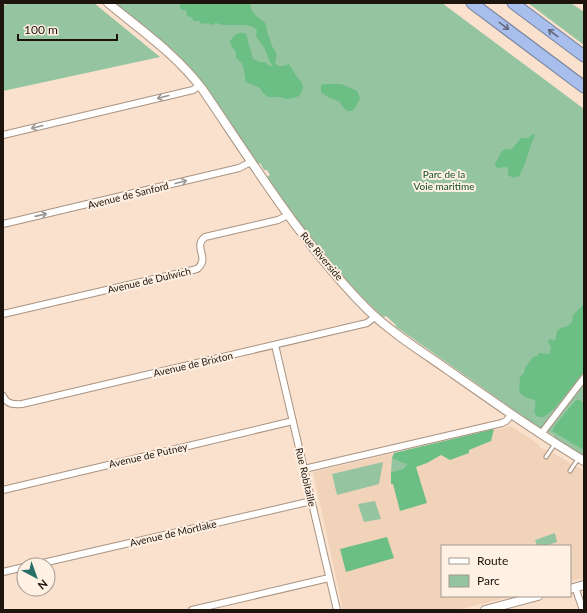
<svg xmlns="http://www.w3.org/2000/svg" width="587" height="613" font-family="Lato,sans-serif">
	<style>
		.built { fill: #f1d3ba }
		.green { fill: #95c4a1 }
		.forest { fill: #6bbe84 }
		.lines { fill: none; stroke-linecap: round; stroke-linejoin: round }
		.service-casing { stroke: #a99380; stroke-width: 5 }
		.minor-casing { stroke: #a99380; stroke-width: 8 }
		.tertiary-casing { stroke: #a99380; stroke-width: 10 }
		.motorway-casing { stroke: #77829e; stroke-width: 13 }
		.service { stroke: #fff; stroke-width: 3 }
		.minor { stroke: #fff; stroke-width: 6 }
		.tertiary { stroke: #fff; stroke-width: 8 }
		.motorway { stroke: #a8beec; stroke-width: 11 }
		.oneway { stroke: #62697c }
		.oneway2 { stroke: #999592 }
		.labels { text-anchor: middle; stroke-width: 4; stroke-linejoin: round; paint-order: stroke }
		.park-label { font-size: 10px; fill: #0f4e29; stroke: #fff0e4 }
		.street-label { font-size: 10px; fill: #1c140d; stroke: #fff0e4 }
	</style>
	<rect width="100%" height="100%" fill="#f9e1cd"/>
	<!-- built -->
	<path class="built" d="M511 426 540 445 539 447 545 450 546 449 584 471V578L570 581V546H442V596H513L457 610H343L313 472Z"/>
	<!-- green -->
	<path class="green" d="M14 3H94L160 57 3 91V5Z
		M115 3H442L584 109V456L555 438 553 435 535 425 395 326 396 325 386 316 384 317 382 316C338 276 301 226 267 177L270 175 267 170H264L260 163 258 164 197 75 175 52Z
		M528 3H571L584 12V45Z
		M392 458 402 463 407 464 403 469 391 472Z
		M383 462 379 484 337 495 332 474Z
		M375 501 381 519 364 522 358 504Z
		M555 533 557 542 545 546H537L535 540Z"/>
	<!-- forest -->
	<path class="forest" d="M181 3H250C251 15 259 17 266 24 266 32 270 38 272 45 272 48 275 50 276 53 278 57 273 62 277 65 281 68 285 65 289 64L295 74 302 83 303 89 299 96 294 98 286 99 280 97H268L263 93 260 88 246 82C244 73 245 63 236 58V52C233 48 231 47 230 41 234 36 238 30 246 34L253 59 260 62H265L269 66H273L270 62 264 47 256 36 257 31 255 28 247 25H223L216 23 211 25 208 23 201 24 199 21H194L191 17 187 16 186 10H182L180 7Z
		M325 84H341L357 91 360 98C358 104 352 116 345 109 343 108 341 104 339 101 333 100 326 96 321 92V85Z
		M532 134 535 135C534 139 532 141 531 145 527 156 525 166 519 176 515 178 512 178 508 175V168L506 167 498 168 496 167 495 163C503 153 498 149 512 149L521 138H529Z
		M584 304V371L555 408 544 417H538C531 412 537 407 535 400L525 397 519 392 520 377 524 373 525 368 533 357 537 356 539 353 550 354 551 347 548 342 549 339H551L553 341 555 340 557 331 561 328 568 326 572 322 573 315Z
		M576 400H579L584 403V426L583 428 584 432V450L552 431 556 424Z
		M494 429 491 441 469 450V453L450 460 441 455 427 463 416 467 427 503 400 511 393 484H391V472L403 469 407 464 402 463 392 458 394 453Z
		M387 537 394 558 346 572 340 549Z"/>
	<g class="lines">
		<defs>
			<path id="service" d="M546 457 554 445
				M570 471 578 459"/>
			<path id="minor" d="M3 135 193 90 200 85
				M3 224 239 168 251 162
				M3 314 197 269C211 258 192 247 205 237L278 220 288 215
				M275 345 337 610
				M3 396C7 404 13 405 22 404L367 323 376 316
				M541 434 584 378
				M304 469 502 423 506 421 512 414
				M3 490 293 421
				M34 565 312 501
				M3 572 24 567
				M575 587 583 610
				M192 610 329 578"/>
			<path id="tertiary" d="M108 3C141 30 177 55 203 90 254 165 303 245 368 310 392 333 421 351 448 370 492 401 537 433 584 461
				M570 589 584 585
				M485 610 538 596"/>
			<path id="motorway" d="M472 3 584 87
				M513 3 584 56"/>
		</defs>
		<!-- service casing -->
		<use href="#service" class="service-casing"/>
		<!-- minor casing -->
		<use href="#minor" class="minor-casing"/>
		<!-- tertiary casing -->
		<use href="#tertiary" class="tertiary-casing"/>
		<!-- motorway casing -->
		<use href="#motorway" class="motorway-casing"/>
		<!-- service -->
		<use href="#service" class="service"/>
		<!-- minor -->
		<use href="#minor" class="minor"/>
		<!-- tertiary -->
		<use href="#tertiary" class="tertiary"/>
		<!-- motorway -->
		<use href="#motorway" class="motorway"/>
	</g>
	<!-- one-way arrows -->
	<defs><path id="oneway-shaft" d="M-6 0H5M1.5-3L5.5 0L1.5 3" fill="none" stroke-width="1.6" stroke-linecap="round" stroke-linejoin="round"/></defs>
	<g class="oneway">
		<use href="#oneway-shaft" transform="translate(504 26) rotate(37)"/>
		<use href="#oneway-shaft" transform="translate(553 33) rotate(-143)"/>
	</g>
	<g class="oneway2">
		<use href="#oneway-shaft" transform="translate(163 97) rotate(166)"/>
		<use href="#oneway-shaft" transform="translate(37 127) rotate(166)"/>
		<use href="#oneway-shaft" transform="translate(181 182) rotate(-14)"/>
		<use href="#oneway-shaft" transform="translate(41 215) rotate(-13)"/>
	</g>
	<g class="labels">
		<!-- park labels -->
		<g class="park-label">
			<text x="444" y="178">Parc de la<tspan x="444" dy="12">Voie maritime</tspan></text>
		</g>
		<!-- street labels -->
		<g class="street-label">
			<text transform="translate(128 195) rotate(-14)" y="4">Avenue de Sanford</text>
			<text transform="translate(322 256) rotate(50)" y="4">Rue Riverside</text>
			<text transform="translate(149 280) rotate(-13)" y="4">Avenue de Dulwich</text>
			<text transform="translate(193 364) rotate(-13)" y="4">Avenue de Brixton</text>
			<text transform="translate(148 455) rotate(-13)" y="4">Avenue de Putney</text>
			<text transform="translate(306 477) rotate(77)" y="4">Rue Robitaille</text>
			<text transform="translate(173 533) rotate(-13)" y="4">Avenue de Mortlake</text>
		</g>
	</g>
	<!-- border -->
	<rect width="587" height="613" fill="none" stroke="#1c140d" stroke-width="8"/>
	<!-- legend -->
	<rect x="441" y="545" width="130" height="52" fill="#fff0e4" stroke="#a4988e"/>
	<rect x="449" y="558" width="20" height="6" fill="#ffffff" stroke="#a4988e"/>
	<text x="477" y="565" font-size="12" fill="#1c140d">Route</text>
	<rect x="449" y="575" width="20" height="12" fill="#95c4a1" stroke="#a4988e"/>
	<text x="477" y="585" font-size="12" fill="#1c140d">Parc</text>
	<!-- north arrow -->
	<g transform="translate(36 577) rotate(139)"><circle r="19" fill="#fff0e4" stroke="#a4988e"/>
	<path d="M0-3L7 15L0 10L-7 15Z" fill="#276f67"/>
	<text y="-6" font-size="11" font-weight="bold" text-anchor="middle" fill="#1c140d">N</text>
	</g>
	<!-- scale -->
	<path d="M18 34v6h99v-6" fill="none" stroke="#1c140d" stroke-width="2"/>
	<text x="24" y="34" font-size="12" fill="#1c140d" stroke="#fff0e4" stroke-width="3" paint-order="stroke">100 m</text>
</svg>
